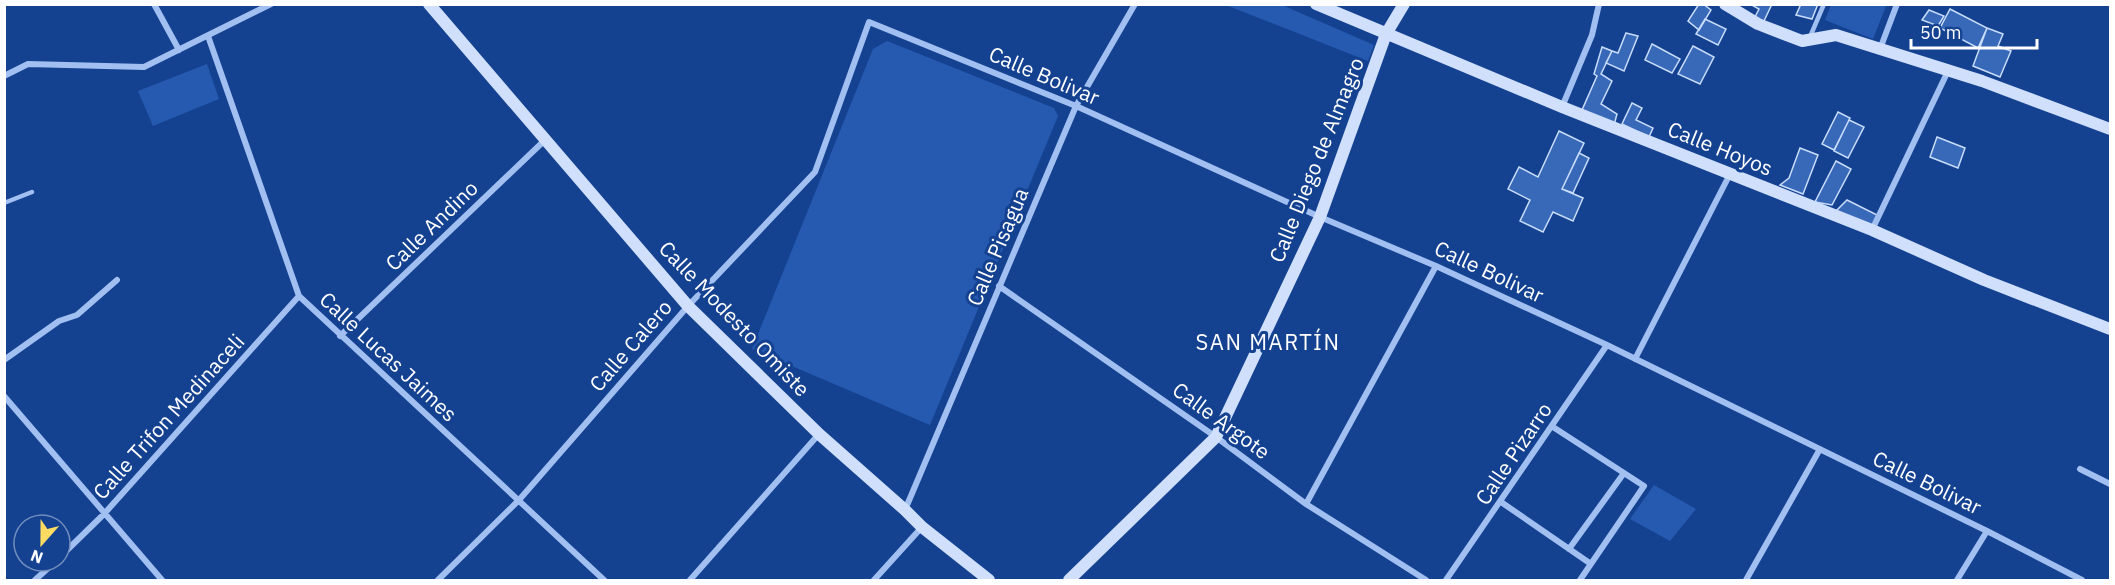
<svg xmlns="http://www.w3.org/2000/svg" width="2115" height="585" font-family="'IBM Plex Sans',sans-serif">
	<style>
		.green { fill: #265ab0 }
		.building { fill: #3868b8; stroke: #c8dcfc; stroke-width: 1.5 }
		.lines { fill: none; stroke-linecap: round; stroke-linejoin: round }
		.service { stroke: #a1bff1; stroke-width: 4.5 }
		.minor { stroke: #a1bff1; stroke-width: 6 }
		.secondary { stroke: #cfdffc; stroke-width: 12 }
		.labels { text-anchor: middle; stroke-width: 6; stroke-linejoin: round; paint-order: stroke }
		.street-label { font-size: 21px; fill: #fff; stroke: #144291 }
		.neighbourhood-label { font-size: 22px; letter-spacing: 1.5px; fill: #fff; stroke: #144291 }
	</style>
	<rect width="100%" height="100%" fill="#144291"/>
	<!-- green -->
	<path class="green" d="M1226 5H1282L1374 45 1368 61Z
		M1882 5 1886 6 1873 39 1825 20 1831 5Z
		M887 41 1054 108 1058 116 930 425 752 349 873 49Z
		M207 64 219 99 153 126 138 91Z
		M1654 485 1696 509 1670 541 1630 519Z"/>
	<!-- building -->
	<path class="building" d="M1699 4H1703L1711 10 1699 30 1688 21Z
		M1750 4H1772L1764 21 1754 19 1759 9Z
		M1801 4H1818L1812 19 1796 15Z
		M1950 9 1987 28 1978 48 1940 28Z
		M1929 10 1944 16 1938 26 1922 20Z
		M1705 19 1726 29 1718 45 1696 34Z
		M1987 28 2003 34 1998 46 2011 51 2000 77 1973 66Z
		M1626 33 1638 36 1624 71 1606 63 1612 51 1618 53Z
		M1652 44 1680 59 1672 73 1645 60Z
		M1693 46 1714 57 1700 84 1678 74Z
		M1602 47 1612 51 1601 74 1612 81 1601 104 1617 114 1614 125 1582 110 1597 76 1594 74Z
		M1632 103 1642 108 1636 120 1653 128 1649 137 1622 124Z
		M1838 112 1850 118 1834 150 1822 144Z
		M1849 120 1864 127 1848 158 1834 151Z
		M1559 131 1584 143 1562 189 1583 198 1573 221 1553 212 1543 232 1520 221 1530 200 1508 189 1519 167 1538 177Z
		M1937 137 1965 148 1958 168 1930 157Z
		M1800 148 1818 155 1803 194 1780 185 1789 178Z
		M1579 153 1589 158 1573 193 1562 189Z
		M1836 161 1851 169 1832 205 1815 202Z
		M1847 200 1879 216 1871 226 1835 212Z"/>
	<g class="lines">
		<!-- service -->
		<path class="service" d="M1810 37 1824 4
			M4 203 32 192"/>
		<!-- minor -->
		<path class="minor" d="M154 4 179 50
			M208 36 299 296 604 580
			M1880 49 1897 4
			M4 76 28 64 144 67 271 4
			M1562 107 1592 35 1599 4
			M1872 230 1948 71
			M999 286 1216 437 1306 504 1426 580
			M340 336 546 139
			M1635 359 1730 174
			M4 360 59 321 77 315 117 280
			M4 396 162 580
			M1553 427 1644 486 1580 580
			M2080 469 2110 484
			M1501 502 1591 564
			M1306 504 1436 266
			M905 510 1076 106 1135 4
			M1569 549 1624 473
			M60 557 104 514 299 296
			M35 580 56 561
			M438 580 519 500 688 306 815 172 869 22 1076 106 1320 217 1436 266 1607 345 1987 531 2082 580
			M690 580 819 434
			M874 580 922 527
			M1446 580 1607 345
			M1746 580 1820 449
			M1957 580 1987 531"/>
		<!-- secondary -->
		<path class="secondary" d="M429 4 688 306 819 434 905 510 922 527 989 580
			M1316 4 1562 107 1872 230 1984 280 2110 329
			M1725 4 1758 24 1802 41 1836 35 1982 81 2110 129
			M1069 580 1216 437 1320 217 1386 34 1404 4"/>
	</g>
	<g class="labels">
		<!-- street labels -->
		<g class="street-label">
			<text transform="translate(1044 76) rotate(23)" y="7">Calle Bolivar</text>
			<text transform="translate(1720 149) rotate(22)" y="7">Calle Hoyos</text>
			<text transform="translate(1317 160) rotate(-68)" y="7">Calle Diego de Almagro</text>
			<text transform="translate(432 226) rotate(-44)" y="7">Calle Andino</text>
			<text transform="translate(998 247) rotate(-67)" y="7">Calle Pisagua</text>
			<text transform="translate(1489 272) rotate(25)" y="7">Calle Bolivar</text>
			<text transform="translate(734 319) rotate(46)" y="7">Calle Modesto Omiste</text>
			<text transform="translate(631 346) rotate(-49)" y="7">Calle Calero</text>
			<text transform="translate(388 357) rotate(43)" y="7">Calle Lucas Jaimes</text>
			<text transform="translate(169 417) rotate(-48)" y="7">Calle Trifon Medinaceli</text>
			<text transform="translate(1221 421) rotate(36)" y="7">Calle Argote</text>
			<text transform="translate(1514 454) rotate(-56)" y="7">Calle Pizarro</text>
			<text transform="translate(1927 483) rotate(26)" y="7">Calle Bolivar</text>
		</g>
		<!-- neighbourhood labels -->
		<g class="neighbourhood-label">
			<text x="1268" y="350">SAN MARTÍN</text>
		</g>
	</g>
	<!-- border -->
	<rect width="2115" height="585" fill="none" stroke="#ffffff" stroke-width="12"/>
	<!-- north arrow -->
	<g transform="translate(42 543) rotate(201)"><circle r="28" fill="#144291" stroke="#728ebd" stroke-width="1.5"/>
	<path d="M0-4.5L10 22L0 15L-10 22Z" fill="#ffdc61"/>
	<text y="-9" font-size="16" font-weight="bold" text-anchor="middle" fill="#ffffff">N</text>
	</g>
	<!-- scale -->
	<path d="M1911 39v9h126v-9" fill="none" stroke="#ffffff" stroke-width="3"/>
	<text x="1920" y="39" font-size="18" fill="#ffffff" stroke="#144291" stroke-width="4.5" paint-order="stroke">50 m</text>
</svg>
